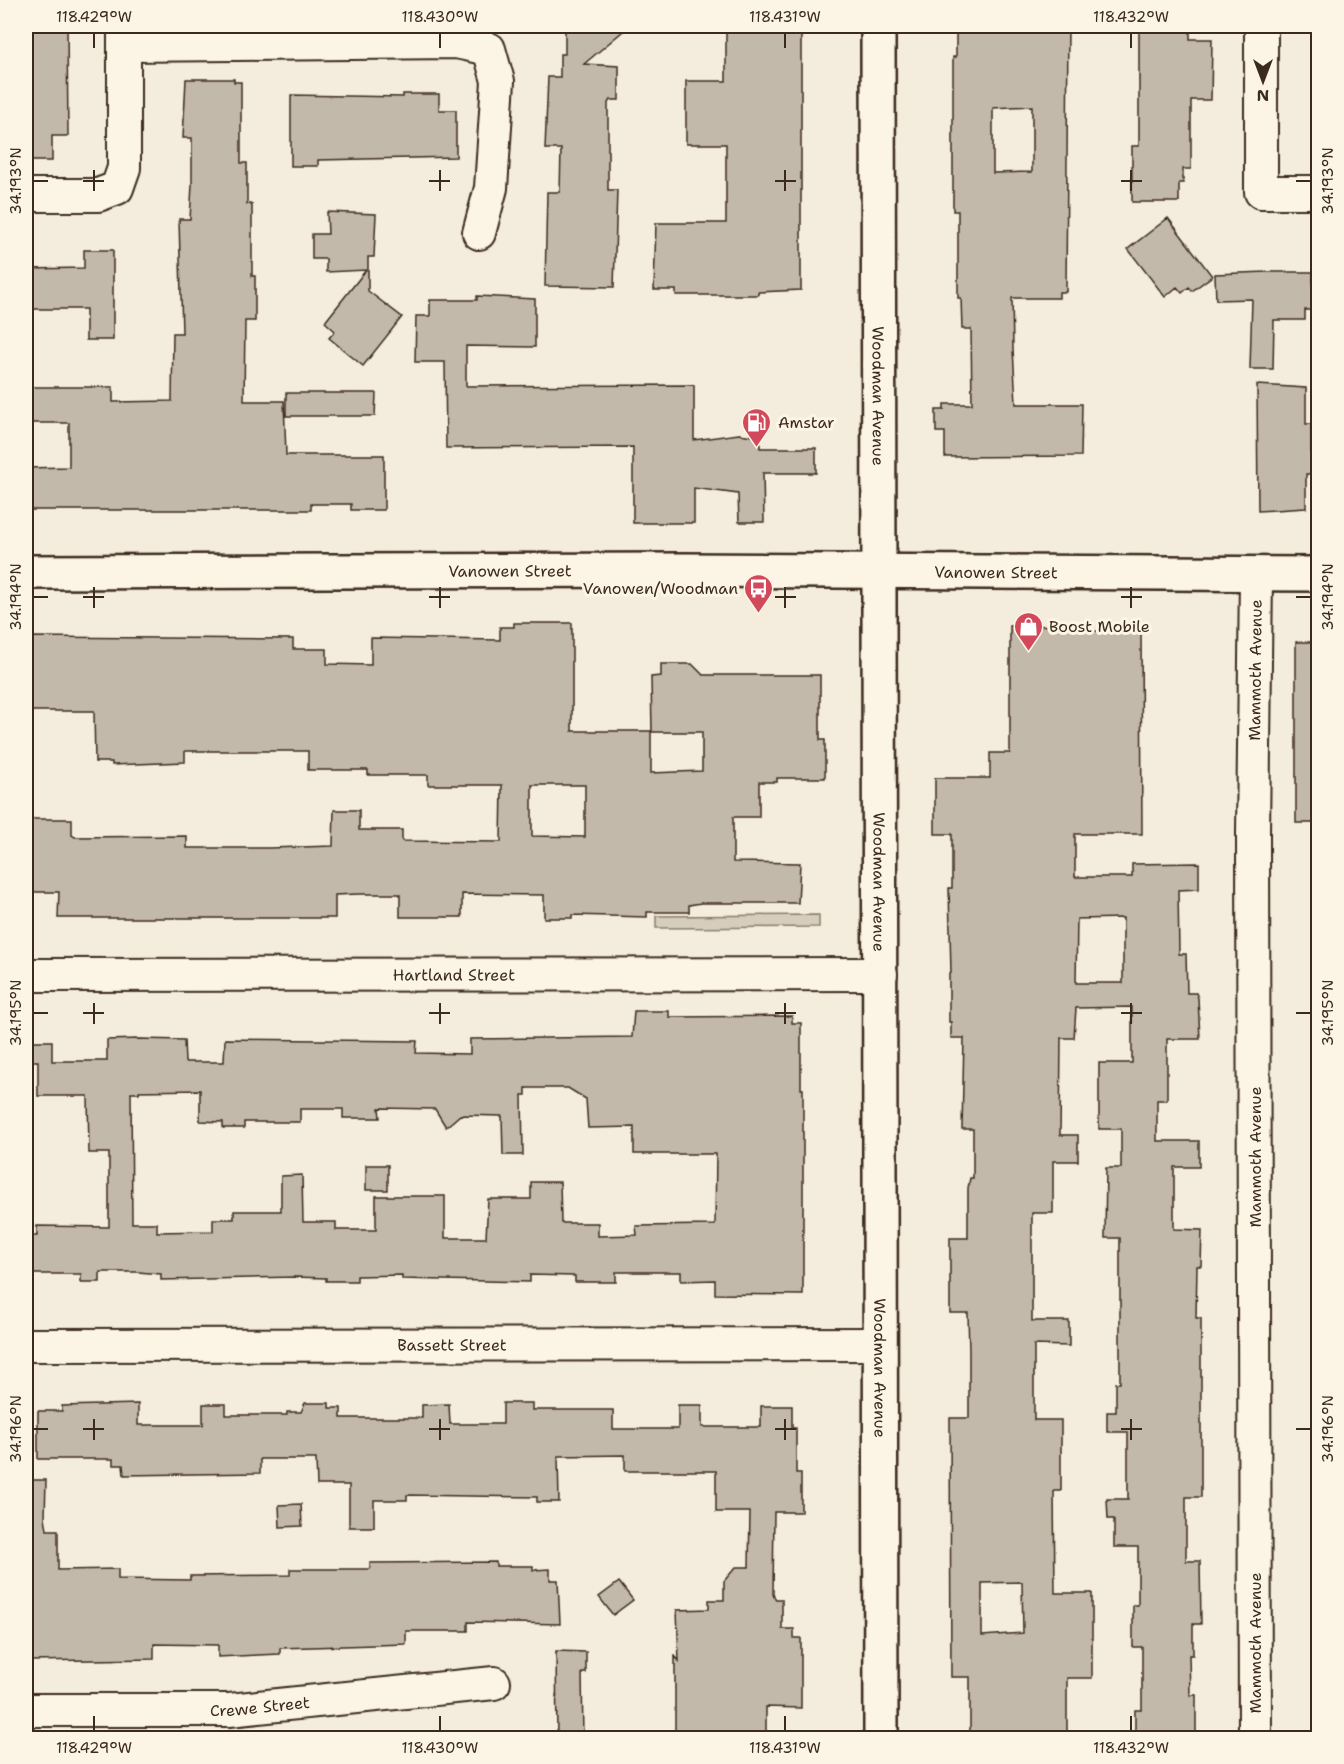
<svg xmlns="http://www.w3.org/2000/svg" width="1344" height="1764" font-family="'Shantell Sans',sans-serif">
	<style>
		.green { fill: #d6cdbd; stroke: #887c6e; stroke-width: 1.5 }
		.building { fill: #c3b9aa; stroke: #3b2a1e; stroke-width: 1.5; fill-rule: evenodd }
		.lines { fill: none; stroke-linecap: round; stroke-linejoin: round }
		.minor-casing { stroke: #3b2a1e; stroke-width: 36 }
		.major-casing { stroke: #3b2a1e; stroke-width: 38 }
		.minor { stroke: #fcf5e5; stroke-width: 32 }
		.major { stroke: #fcf5e5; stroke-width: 33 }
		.ticks { fill: none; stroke: #3b2a1e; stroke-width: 2 }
		.labels { text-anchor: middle; stroke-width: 6; stroke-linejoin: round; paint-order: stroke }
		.street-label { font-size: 16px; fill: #3b2a1e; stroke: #fcf5e5 }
		.poi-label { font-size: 16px; fill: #3b2a1e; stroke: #fcf5e5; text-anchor: start }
		.neatline { fill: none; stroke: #3b2a1e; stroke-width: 2 }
		.ticks-label { font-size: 15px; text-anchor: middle; fill: #3b2a1e }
	</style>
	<rect width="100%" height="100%" fill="#f4eddd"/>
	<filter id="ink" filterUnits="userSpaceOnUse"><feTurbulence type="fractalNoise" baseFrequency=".0167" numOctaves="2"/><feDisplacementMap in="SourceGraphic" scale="12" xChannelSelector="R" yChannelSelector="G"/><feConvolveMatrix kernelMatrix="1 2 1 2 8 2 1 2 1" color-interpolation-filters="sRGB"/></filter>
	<g filter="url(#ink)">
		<!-- green -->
		<path class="green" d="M819 915V927L656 928V916Z"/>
		<!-- building -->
		<path class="building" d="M26 26H67L68 136H52V161H26Z
			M565 26H629L584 64 619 66V100H610L608 103V190H617L614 287 545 286 547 192H560L561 149H545L548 77H560V54H565Z
			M726 26H801V290L758 292V295H676V290H654L656 223H726V144H686V81H726Z
			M967 26H1068L1066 292H1059V298H1012L1013 349 1016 404H1082L1081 456 945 457V432H936V410H944V404H972L971 329H962L961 298H958V211H953V57H956V29H967ZM1032 106V172L993 173V108Z
			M1139 26H1190V39H1212L1211 100H1191V169H1183V183H1179V202H1132V146H1139Z
			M186 79H234V82H241V163H247V204H252V276H255V321H245L244 401H284L286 455H384V510H351V504H311V510H26V468L69 467V423H26V387H113V402L172 401 173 333H182L179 219H190L192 185V138H183Z
			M403 94H439V110H456V157L318 160V166H291V95L403 97Z
			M327 212 376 214 374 257H368V291L402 317 363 366 329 338 335 331 325 322 366 270 326 272V259H312V234H328Z
			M1168 218 1212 276 1192 291 1189 287 1182 293 1177 287 1165 297 1128 249Z
			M84 250H113V340H86V309H26V269L84 268Z
			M1267 272H1313V310H1305V320H1274L1273 369H1250L1252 299 1216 300 1215 274Z
			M477 296 535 299V347L466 346V386L694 385V440L739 434 760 437V448H816V473H763L764 522H739L738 494 694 488V523H633V447L446 448 445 362H415L416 316H430V300H477Z
			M1257 385 1306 388V424H1311V474H1306V508L1258 511Z
			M286 393H376L375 416H286Z
			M514 623H572V731H651V773L702 771V732H652L651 677 661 676V664H692L703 675H820V740H825V778H777V782H759V817H733V862L800 863 798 903H701L689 905V912H647V917L572 915V918H544V895L462 894V917H400V894H359L335 895V918H58L59 892H28V819H72V835L75 837 187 836V848H269L333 846 334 810H359V830H402V841L501 842 502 785H428V775H368V770H308V751H185V762L112 765V762H95L94 711H26V637L293 639V649H327V664L371 665V638L500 640V627H514ZM532 785H585V837L532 836Z
			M1082 625V631H1141L1142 834H1075V877H1132V864L1199 863V889L1178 890 1179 954H1186L1187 993H1196L1198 998 1200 1039H1167V1100H1157V1141H1199V1167H1174V1229L1202 1230 1201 1266H1197L1196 1318H1201V1497H1186V1561H1200L1201 1624H1193V1655H1189L1190 1695H1196V1733H1193V1738H1135V1710H1142V1647H1133V1605H1138V1547H1114V1519H1108L1107 1499H1128V1432H1107V1412H1116V1383H1120V1238H1105L1106 1168H1121V1129H1099V1063H1132V1007L1076 1008 1074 1038H1061L1060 1135H1078V1161H1053V1213H1032V1321H1069V1346L1034 1345V1420H1061V1491H1054L1055 1593H1092V1678H1067V1738H970V1677H951L950 1418H969V1352L968 1313H950V1238H968V1188L970 1178H973V1129H962L964 1038H951V1022H949V973H951L949 888H952V834H935V778H990V753H1010V626ZM1123 918V983H1076L1077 919ZM1022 1582 1023 1633 982 1636V1583Z
			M1296 642H1318V823H1296Z
			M634 1011H669V1017L792 1016V1023H801V1089H803V1295L715 1294V1280L681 1281V1272H616V1282H575V1276L530 1275V1282L402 1279V1275L357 1276V1281H326V1278L295 1277 161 1280V1274L138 1272H100V1282H81V1274H26V1236H37V1226L109 1227V1153H89L88 1096H38V1061H26V1041H52V1061H107V1040L139 1039 184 1040 185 1062H224L225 1039 417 1041 416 1053 470 1054V1039L632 1037ZM526 1088H568L586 1099 588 1128 634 1127V1154H716L715 1225 636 1226 637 1235 598 1236V1223H561L560 1182H531V1199H488L486 1238H445V1196H376V1230H336V1222H303L302 1175 281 1176V1211H234V1219H213V1231L157 1232V1223H132L131 1093H139V1091L200 1090V1121L223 1122V1128H244V1122H300V1109H343V1118H380L379 1108 435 1109 446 1127 460 1115 502 1116 503 1155H523L522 1095H526Z
			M366 1165H388V1190H366Z
			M305 1403H329V1408H341V1418H422V1405L449 1404 450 1424H503V1403H532V1410H613V1429H678V1405H702V1427H761V1406H792V1428H796V1473H801V1512H774L773 1594 775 1599H782V1629H794V1638H801V1708L766 1707V1738H675V1656L679 1661 677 1610 709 1609V1600H724V1581L736 1567H749L750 1512H716V1471H625V1455L558 1456 559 1502H537V1497L407 1495V1500H374V1527H349V1485H317L316 1459H260V1473L124 1475 123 1465H113V1459H38V1411H62V1406L138 1404V1425H203V1404H226V1415H287V1412H301Z
			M26 1480H46L45 1517 47 1530H58V1570L118 1569V1579L190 1580V1576L290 1575V1569H370V1563L496 1562V1566H533V1570L550 1569V1580H558L560 1624 468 1622V1631H406V1644L280 1648V1654L218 1657V1645L154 1644V1659L29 1661 28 1652H26Z
			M301 1504 302 1526 280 1527 279 1505Z
			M619 1582 633 1600 613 1615 599 1597Z
			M556 1651 586 1652V1673H582L583 1738H557Z"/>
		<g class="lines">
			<defs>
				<g id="minor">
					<path d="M1261 26V192H1318"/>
					<path d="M124 45 456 42 489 49 498 81 491 188 479 233"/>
					<path d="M26 195H98L117 188 124 168V26"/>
					<path id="s1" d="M26 975 881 974"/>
					<path id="s2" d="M26 1345 879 1344"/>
					<path id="s3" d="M26 1710H229L494 1683"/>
					<path id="s4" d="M1255 1738 1253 834 1256 575"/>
				</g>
				<g id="major">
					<path id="s5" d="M878 26 881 1738"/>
					<path id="s6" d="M26 572 683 570 1318 574"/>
				</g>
			</defs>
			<!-- minor casing -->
			<use href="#minor" class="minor-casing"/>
			<!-- major casing -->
			<use href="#major" class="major-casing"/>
			<!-- minor -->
			<use href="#minor" class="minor"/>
			<!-- major -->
			<use href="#major" class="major"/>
		</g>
	</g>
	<!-- ticks -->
	<path class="ticks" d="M94 33V48M440 33V48M785 33V48M1131 33V48M94 170V191M440 170V191M785 170V191M1131 170V191M33 181H48M83 181H104M429 181H450M775 181H796M1121 181H1142M1296 181H1311M94 587V608M440 587V608M785 587V608M1131 587V608M33 597H48M83 597H104M429 597H450M775 597H796M1121 597H1142M1296 597H1311M94 1003V1024M440 1003V1024M785 1003V1024M1131 1003V1024M33 1013H48M83 1013H104M429 1013H450M775 1013H796M1121 1013H1142M1296 1013H1311M94 1419V1440M440 1419V1440M785 1419V1440M1131 1419V1440M33 1429H48M83 1429H104M429 1429H450M775 1429H796M1121 1429H1142M1296 1429H1311M94 1716V1731M440 1716V1731M785 1716V1731M1131 1716V1731"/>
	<!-- icons -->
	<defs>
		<symbol id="fuel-pin" viewBox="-11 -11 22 30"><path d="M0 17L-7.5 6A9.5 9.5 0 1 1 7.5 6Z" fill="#d1495b" stroke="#fcf5e5"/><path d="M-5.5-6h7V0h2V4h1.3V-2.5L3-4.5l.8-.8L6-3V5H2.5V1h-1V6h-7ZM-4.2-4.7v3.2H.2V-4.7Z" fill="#fff"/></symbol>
		<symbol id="bus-pin" viewBox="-11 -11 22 30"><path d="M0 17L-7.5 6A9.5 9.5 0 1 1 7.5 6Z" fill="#d1495b" stroke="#fcf5e5"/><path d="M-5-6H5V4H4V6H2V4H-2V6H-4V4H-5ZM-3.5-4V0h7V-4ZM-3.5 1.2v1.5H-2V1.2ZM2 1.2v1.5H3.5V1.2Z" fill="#fff"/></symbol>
		<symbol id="shop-pin" viewBox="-11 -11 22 30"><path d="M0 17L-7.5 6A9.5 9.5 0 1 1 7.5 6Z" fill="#d1495b" stroke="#fcf5e5"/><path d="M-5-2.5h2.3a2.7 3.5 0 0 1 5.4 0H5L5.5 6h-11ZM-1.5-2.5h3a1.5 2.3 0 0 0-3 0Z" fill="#fff"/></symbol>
	</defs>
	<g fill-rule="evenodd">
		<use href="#fuel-pin" x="740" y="406" width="33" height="45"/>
		<use href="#bus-pin" x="742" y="572" width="33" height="45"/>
		<use href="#shop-pin" x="1012" y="610" width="33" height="45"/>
	</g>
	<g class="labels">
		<!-- street labels -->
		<g class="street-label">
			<text dy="6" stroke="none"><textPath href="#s5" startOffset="370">Woodman Avenue</textPath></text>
			<text dy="6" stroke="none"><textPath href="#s6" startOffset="484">Vanowen Street</textPath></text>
			<text dy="6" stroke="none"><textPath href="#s6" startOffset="970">Vanowen Street</textPath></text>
			<text dy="6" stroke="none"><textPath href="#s4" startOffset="1068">Mammoth Avenue</textPath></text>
			<text dy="6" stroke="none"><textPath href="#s5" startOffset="856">Woodman Avenue</textPath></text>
			<text dy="6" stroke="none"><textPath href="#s1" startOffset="428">Hartland Street</textPath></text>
			<text transform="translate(1255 1157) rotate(-90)" y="6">Mammoth Avenue</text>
			<text dy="6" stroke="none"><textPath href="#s2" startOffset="426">Bassett Street</textPath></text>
			<text dy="6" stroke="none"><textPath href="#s5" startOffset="1342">Woodman Avenue</textPath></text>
			<text transform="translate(1255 1643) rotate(-90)" y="6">Mammoth Avenue</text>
			<text dy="6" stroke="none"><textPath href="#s3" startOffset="234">Crewe Street</textPath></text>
		</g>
		<!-- poi labels -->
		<g class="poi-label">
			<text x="778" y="428">Amstar</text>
			<text x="738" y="594" text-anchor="end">Vanowen/Woodman</text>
			<text x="1049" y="632">Boost Mobile</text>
		</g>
	</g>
	<!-- margin -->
	<rect width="1344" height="1764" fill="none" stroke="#fcf5e5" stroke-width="66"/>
	<!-- north arrow -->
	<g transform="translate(1263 81) rotate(180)" stroke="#fcf5e5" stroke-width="4.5" paint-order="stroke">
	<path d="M0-4.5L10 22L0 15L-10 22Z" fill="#3b2a1e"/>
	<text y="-9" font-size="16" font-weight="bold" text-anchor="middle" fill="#3b2a1e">N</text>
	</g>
	<rect x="33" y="33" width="1278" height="1698" class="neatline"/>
	<g class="ticks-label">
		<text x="94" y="22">118.429°W</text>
		<text x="440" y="22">118.430°W</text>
		<text x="785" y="22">118.431°W</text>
		<text x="1131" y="22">118.432°W</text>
		<text transform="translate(1328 181) rotate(-90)" y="5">34.193°N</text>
		<text transform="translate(16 181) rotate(-90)" y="5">34.193°N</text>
		<text transform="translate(1328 597) rotate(-90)" y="5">34.194°N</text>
		<text transform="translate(16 597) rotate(-90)" y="5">34.194°N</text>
		<text transform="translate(1328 1013) rotate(-90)" y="5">34.195°N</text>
		<text transform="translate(16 1013) rotate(-90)" y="5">34.195°N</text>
		<text transform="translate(1328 1429) rotate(-90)" y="5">34.196°N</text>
		<text transform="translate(16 1429) rotate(-90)" y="5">34.196°N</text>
		<text x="94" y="1753">118.429°W</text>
		<text x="440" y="1753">118.430°W</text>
		<text x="785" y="1753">118.431°W</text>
		<text x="1131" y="1753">118.432°W</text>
	</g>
</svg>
